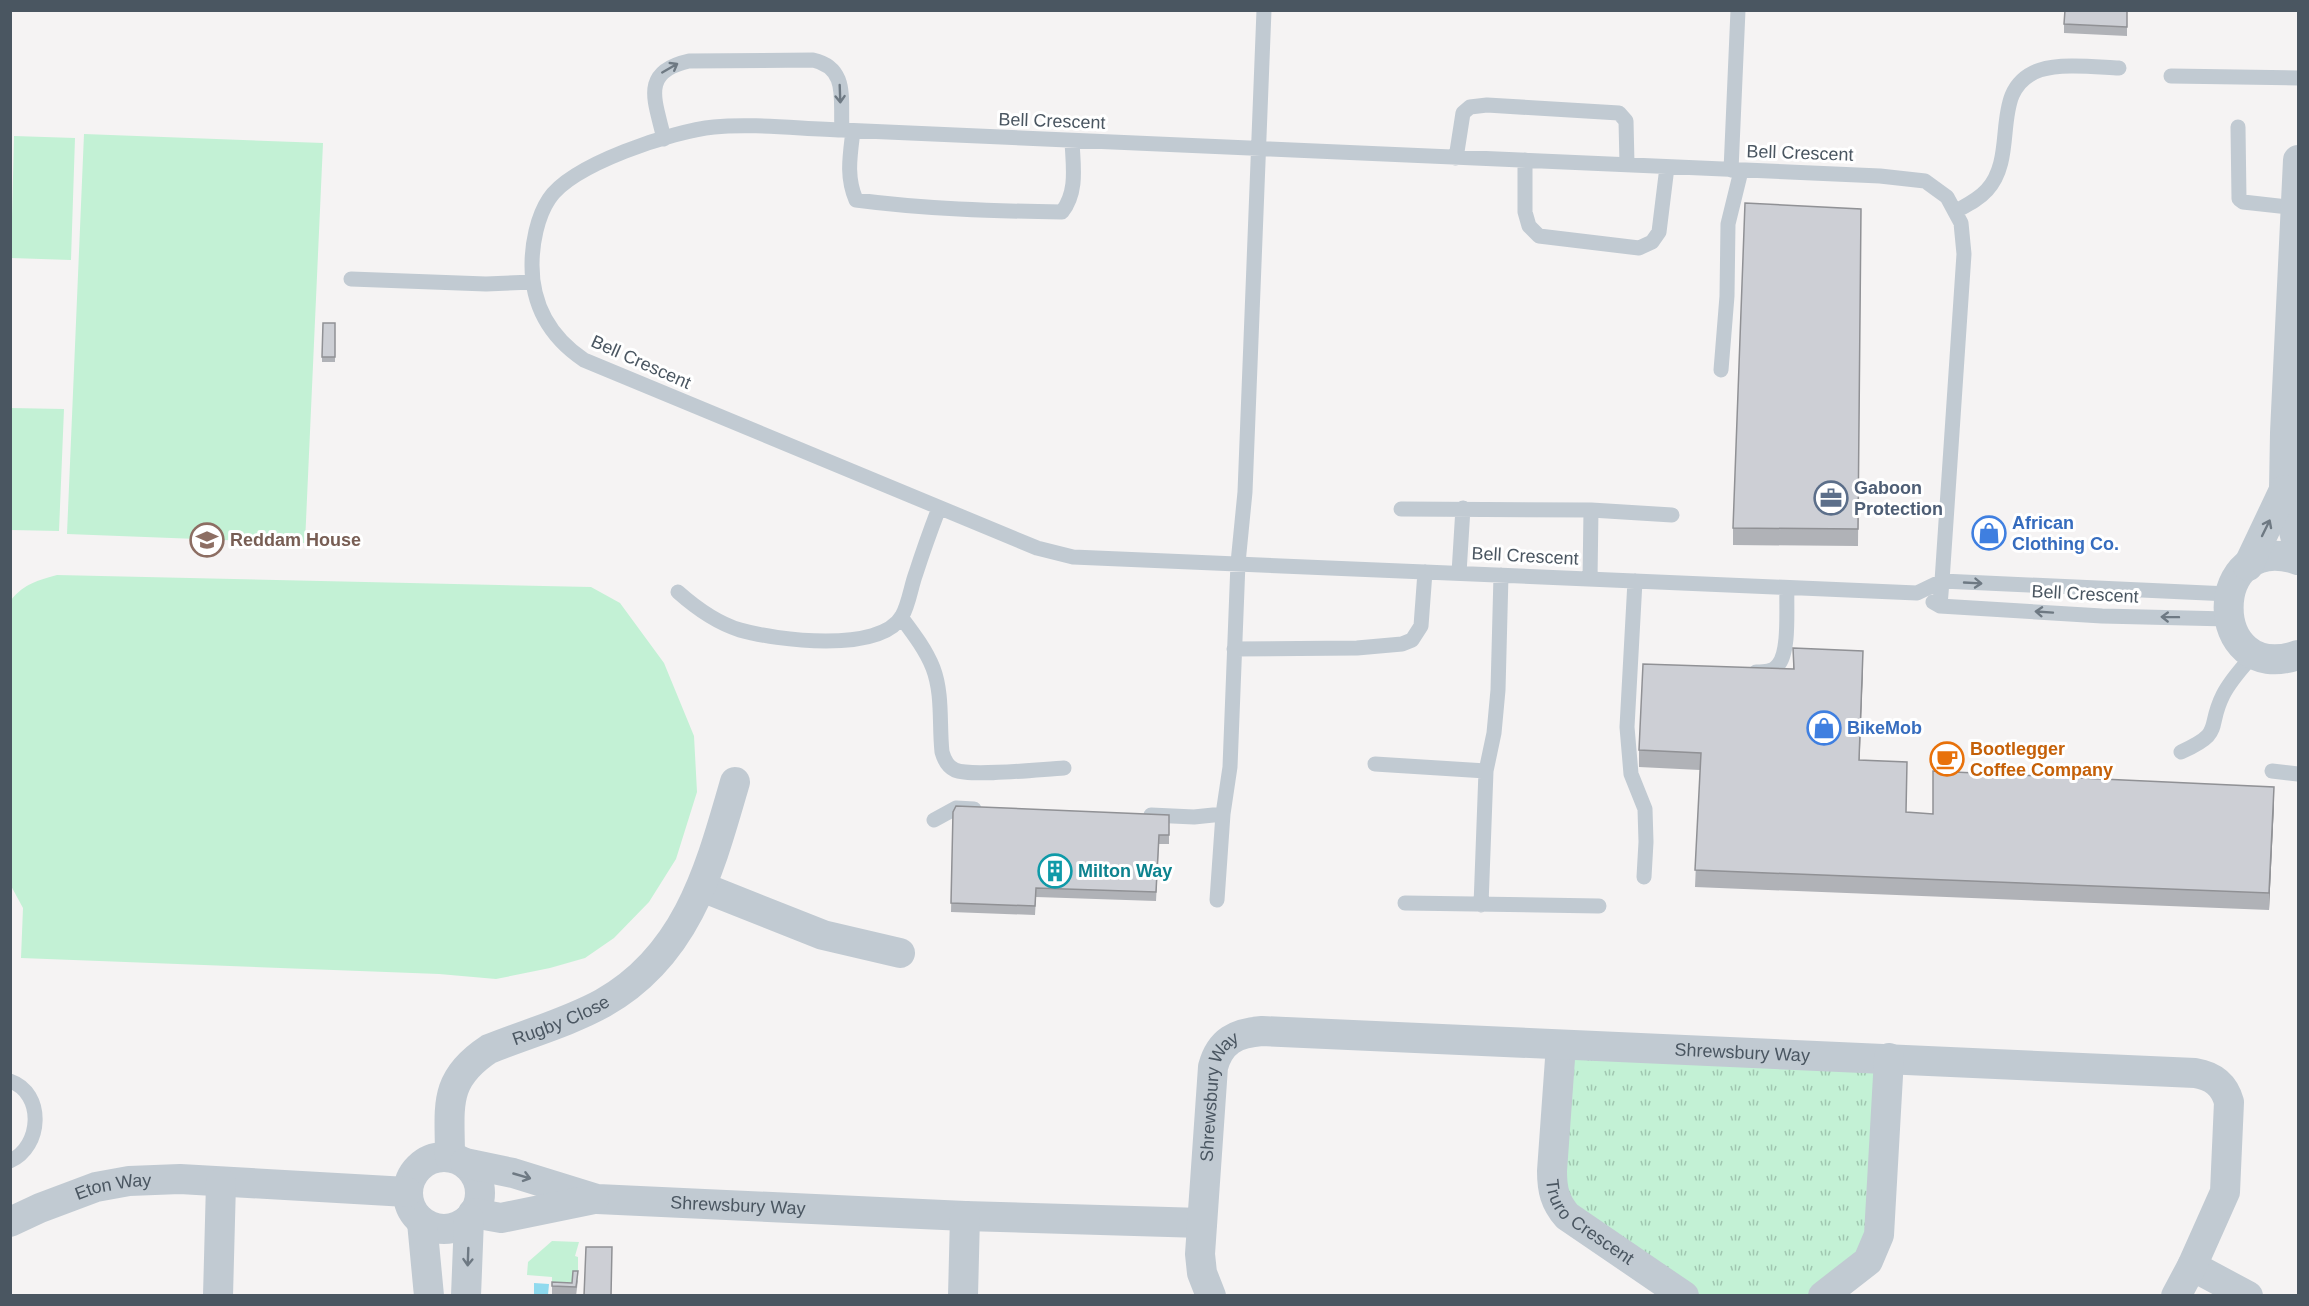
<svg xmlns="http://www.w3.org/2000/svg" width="2309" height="1306" font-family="Helvetica,sans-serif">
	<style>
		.grass { fill: url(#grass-tufts) }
		.garden { fill: #c3f1d5 }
		.water { fill: #90daee }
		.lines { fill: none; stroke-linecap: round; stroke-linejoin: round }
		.lane { stroke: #c1cad2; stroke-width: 15 }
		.street { stroke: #c1cad2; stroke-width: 30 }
		.wall { fill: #b0b2b7 }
		.shaded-wall { fill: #909195 }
		.building { fill: #cdcfd5; stroke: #909195; stroke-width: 1.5 }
		.oneway { stroke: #6e7983 }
		.labels { text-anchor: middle; stroke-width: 6; stroke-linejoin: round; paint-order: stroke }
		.street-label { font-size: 18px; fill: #4a5661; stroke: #fff }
		.service-label { font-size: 18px; font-weight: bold; fill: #4e5e75; stroke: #fff; text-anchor: start }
		.shop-label { font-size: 18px; font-weight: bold; fill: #366cbe; stroke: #fff; text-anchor: start }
		.education-label { font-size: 18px; font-weight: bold; fill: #785e54; stroke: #fff; text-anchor: start }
		.food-label { font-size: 18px; font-weight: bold; fill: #c56008; stroke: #fff; text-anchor: start }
		.culture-label { font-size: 18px; font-weight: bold; fill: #0d838f; stroke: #fff; text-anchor: start }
	</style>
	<defs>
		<pattern id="grass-tufts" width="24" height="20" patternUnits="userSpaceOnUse" patternTransform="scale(1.5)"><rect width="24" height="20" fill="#c3f1d5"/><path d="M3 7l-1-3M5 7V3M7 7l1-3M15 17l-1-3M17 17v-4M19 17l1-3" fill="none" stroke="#a0c6b0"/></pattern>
	</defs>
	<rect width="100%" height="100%" fill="#f5f3f3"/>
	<!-- grass -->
	<path class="grass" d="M1561 1045 1889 1058 1879 1235 1823 1295H1684L1567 1216Z"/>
	<!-- garden -->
	<path class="garden" d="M84 134 323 143 305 543 67 534Z
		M14 136 75 138 71 260 11 258Z
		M11 408 64 409 59 531 11 530Z
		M57 575 591 587 620 603 664 663 694 736 697 792 676 859 649 902 614 938 585 958 550 968 496 979 439 974 21 958 23 908 10 884 11 600C25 583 37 581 57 575Z
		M552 1241 579 1242 575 1256 578 1257V1280H573L572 1292 552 1291V1277L527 1275 528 1262Z"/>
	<!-- water -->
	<path class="water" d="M534 1283 549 1284 548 1295H534Z"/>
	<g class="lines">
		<!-- lane -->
		<path class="lane" d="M2171 76 2298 78
			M2238 127 2239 199 2243 202 2297 208
			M853 131C850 156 846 177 856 200 924 209 993 211 1062 212 1078 191 1073 166 1072 141
			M664 139C656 102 639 72 689 61L813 60C849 68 840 100 842 130
			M1456 158 1463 113 1470 107 1487 105 1619 113 1626 121 1627 164
			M1525 160V212L1529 226 1539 236 1639 248 1652 242 1659 232 1667 167
			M1731 170 1738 10
			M1956 211C1967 205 1978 200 1987 190 2020 154 1987 88 2040 70 2061 63 2096 67 2119 68
			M351 279 486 284 533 282
			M1721 370 1727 296 1728 224 1741 171
			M1401 509 1591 510 1672 515
			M1459 573 1463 508
			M1590 579 1591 510
			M1635 581 1627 727 1631 774 1645 809 1646 842 1644 877
			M678 592C696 608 717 623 740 630 775 640 880 654 902 616 909 604 911 586 916 573 923 551 931 529 939 508
			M1933 602 1940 606 2102 616 2228 619
			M1940 606 1942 581 1964 254 1961 223 1947 197 1925 181 1880 176 842 130C802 129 752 123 714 127 673 131 572 164 549 199 537 217 532 244 532 265 532 306 550 337 584 360L1037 548 1073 557 1917 593 1942 581 2229 594
			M901 617C913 633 926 650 933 668 943 694 939 725 942 752 944 759 948 767 955 770 971 777 1043 769 1064 768
			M1234 649 1357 648 1402 644 1412 640 1421 626 1425 572
			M1756 672C1764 672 1773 672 1778 665 1790 652 1786 607 1787 589
			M2181 752C2225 732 2206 729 2223 695 2231 679 2244 666 2255 653
			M1375 764 1486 771
			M2272 771 2298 774
			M1151 815 1194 817 1223 814
			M934 820 956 808 974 809
			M1217 900 1223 814 1230 767 1238 563 1245 492 1264 10
			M1405 903 1599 906
			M1481 905 1486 771 1494 733 1498 690 1501 575
			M10 1081C45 1093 42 1147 10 1161"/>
		<!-- street -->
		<g class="street">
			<path d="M2298 160 2285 433 2284 490 2298 548"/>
			<path d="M2298 560C2206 528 2205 687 2298 655"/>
			<path d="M2248 566 2284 490"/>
			<path d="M702 887 823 935 900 953"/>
			<path id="s1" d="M1561 1045 1552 1171C1552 1190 1555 1202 1567 1216L1684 1296"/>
			<circle cx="444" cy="1193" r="36"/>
			<path id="s2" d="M450 1157C450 1107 442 1080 489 1049 526 1034 569 1022 603 1003 688 955 710 868 735 782"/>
			<path id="s3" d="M465 1163 513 1173 597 1199 965 1216 1202 1223"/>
			<path d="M473 1213 501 1218 594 1199"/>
			<path id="s4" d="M10 1222 40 1208 96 1187 129 1181 180 1179 407 1192"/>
			<path d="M422 1222 429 1296"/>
			<path d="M2192 1266 2248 1296"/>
			<path d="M218 1296 221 1183"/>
			<path d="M466 1296 469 1219"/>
			<path d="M963 1296 965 1216"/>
			<path id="s5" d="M1211 1296 1202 1273 1200 1254 1213 1067C1220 1041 1236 1033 1262 1031L2195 1073C2213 1076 2224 1084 2229 1102L2225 1192 2192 1266 2176 1296"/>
			<path d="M1823 1296 1868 1261 1879 1235 1889 1058"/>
		</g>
	</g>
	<!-- wall -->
	<path class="wall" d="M2127 10V36L2064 33V24Z
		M1861 209 1858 546 1733 545V528Z
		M335 323V362H322V357Z
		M1793 648 1863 668 1859 760 1906 812 1933 814 2274 804 2269 910 1695 887 1700 770 1639 767V750L1793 669Z
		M953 812 1169 815V844H1159L1156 901 1036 897 1035 915 951 912Z
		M578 1280 576 1296 552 1295V1282L572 1283Z"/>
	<!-- shaded-wall -->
	<path class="shaded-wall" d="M1863 651V668L1859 777V760Z
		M2274 787V804L2269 910V893Z"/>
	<!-- building -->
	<path class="building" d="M2065 10H2127V27L2064 24Z
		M1745 203 1861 209 1858 529 1733 528Z
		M323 323H335V357H322Z
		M1793 648 1863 651 1859 760 1907 762 1906 812 1933 814V771L2274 787 2269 893 1695 870 1701 753 1639 750 1643 664 1794 669Z
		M956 806 1169 815V835H1159L1156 892 1036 888 1035 906 951 903 953 812Z
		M586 1247H612L611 1296H584Z
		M573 1271H578L576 1287 552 1286V1282L572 1283Z"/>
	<!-- one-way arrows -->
	<defs><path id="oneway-shaft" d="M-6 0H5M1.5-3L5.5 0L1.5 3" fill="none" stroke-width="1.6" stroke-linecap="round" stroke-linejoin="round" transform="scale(1.5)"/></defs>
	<g class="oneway">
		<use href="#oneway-shaft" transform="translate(670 68) rotate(-30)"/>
		<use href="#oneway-shaft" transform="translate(840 94) rotate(88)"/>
		<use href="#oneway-shaft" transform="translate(2266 528) rotate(-64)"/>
		<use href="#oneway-shaft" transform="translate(1973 583) rotate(3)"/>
		<use href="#oneway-shaft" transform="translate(2044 612) rotate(-176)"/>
		<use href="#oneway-shaft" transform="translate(2170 617) rotate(-179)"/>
		<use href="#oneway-shaft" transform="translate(522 1176) rotate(16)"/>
		<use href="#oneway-shaft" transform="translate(468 1257) rotate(92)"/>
	</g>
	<!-- icons -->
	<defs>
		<symbol id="office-ring" viewBox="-11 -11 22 22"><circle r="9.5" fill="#fff" stroke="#5c6f8a" stroke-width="1.5"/><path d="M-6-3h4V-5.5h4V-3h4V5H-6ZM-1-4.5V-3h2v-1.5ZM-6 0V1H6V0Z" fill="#5c6f8a"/></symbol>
		<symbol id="shop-ring" viewBox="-11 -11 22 22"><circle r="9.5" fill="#fff" stroke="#3f7fe0" stroke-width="1.5"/><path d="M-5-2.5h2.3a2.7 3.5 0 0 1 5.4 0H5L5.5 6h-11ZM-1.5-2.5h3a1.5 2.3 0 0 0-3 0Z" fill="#3f7fe0"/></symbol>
		<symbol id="school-ring" viewBox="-11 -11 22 22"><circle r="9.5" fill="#fff" stroke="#8d6e63" stroke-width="1.5"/><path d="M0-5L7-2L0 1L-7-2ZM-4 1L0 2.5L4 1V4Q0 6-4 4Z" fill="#8d6e63"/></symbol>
		<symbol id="cafe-ring" viewBox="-11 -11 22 22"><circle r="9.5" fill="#fff" stroke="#e8710a" stroke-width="1.5"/><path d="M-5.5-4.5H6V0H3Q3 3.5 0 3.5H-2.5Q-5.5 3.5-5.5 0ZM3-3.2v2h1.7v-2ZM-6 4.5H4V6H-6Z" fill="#e8710a"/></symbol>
		<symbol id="building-ring" viewBox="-11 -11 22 22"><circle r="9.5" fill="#fff" stroke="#0f9aa8" stroke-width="1.5"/><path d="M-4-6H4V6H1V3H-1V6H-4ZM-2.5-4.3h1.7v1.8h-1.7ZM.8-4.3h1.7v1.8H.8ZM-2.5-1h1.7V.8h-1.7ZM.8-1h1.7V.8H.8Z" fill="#0f9aa8"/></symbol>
	</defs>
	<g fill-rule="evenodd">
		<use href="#office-ring" x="1812" y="479" width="38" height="38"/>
		<use href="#shop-ring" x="1970" y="514" width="38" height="38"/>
		<use href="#school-ring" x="188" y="521" width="38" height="38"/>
		<use href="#shop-ring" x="1805" y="709" width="38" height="38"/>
		<use href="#cafe-ring" x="1928" y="740" width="38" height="38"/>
		<use href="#building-ring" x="1036" y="852" width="38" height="38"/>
	</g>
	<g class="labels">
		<!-- street labels -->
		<g class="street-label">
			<text transform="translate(1052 121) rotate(2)" y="6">Bell Crescent</text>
			<text transform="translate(1800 153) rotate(2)" y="6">Bell Crescent</text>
			<text transform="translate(641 362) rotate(24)" y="6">Bell Crescent</text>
			<text transform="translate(1525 556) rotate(3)" y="6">Bell Crescent</text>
			<text transform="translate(2085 594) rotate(3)" y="6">Bell Crescent</text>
			<text dy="6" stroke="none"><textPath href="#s2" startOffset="200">Rugby Close</textPath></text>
			<text dy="6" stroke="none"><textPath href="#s5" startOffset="778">Shrewsbury Way</textPath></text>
			<text dy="6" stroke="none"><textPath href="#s5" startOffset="204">Shrewsbury Way</textPath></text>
			<text dy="6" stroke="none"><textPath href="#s4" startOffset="110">Eton Way</textPath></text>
			<text dy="6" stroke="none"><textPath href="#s3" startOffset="278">Shrewsbury Way</textPath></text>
			<text dy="6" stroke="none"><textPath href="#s1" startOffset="194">Truro Crescent</textPath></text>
		</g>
		<!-- service labels -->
		<g class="service-label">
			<text x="1854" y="494">Gaboon<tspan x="1854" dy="21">Protection</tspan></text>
		</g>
		<!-- shop labels -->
		<g class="shop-label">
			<text x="2012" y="529">African<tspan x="2012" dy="21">Clothing Co.</tspan></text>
			<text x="1847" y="734">BikeMob</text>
		</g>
		<!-- education labels -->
		<g class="education-label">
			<text x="230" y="546">Reddam House</text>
		</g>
		<!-- food labels -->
		<g class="food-label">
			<text x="1970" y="755">Bootlegger<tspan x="1970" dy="21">Coffee Company</tspan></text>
		</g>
		<!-- culture labels -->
		<g class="culture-label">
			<text x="1078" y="877">Milton Way</text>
		</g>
	</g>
	<!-- border -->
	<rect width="2309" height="1306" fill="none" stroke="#4a5661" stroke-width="24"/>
</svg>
